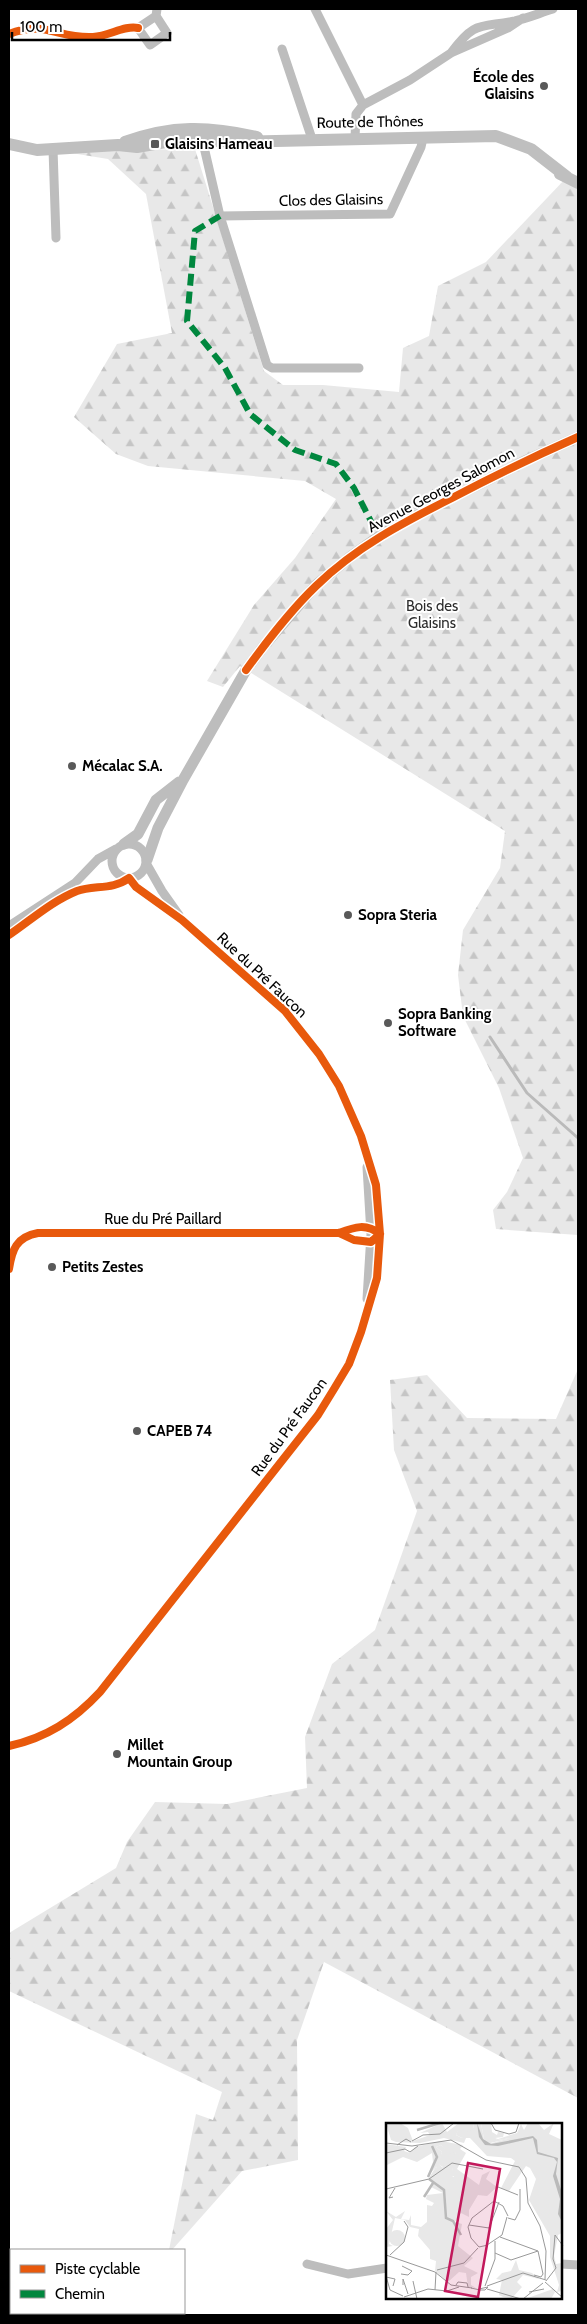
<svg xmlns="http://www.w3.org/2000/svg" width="587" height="2324" font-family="Cabin,sans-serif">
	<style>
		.forest { fill: url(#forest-firs) }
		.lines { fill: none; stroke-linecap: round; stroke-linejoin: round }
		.stream { stroke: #bababa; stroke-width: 3 }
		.minor { stroke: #bdbdbd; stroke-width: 9 }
		.tertiary { stroke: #bdbdbd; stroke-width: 11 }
		.secondary { stroke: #bfbfbf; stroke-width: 12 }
		.quiet { stroke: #00873e; stroke-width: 6; stroke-dasharray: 12 6; stroke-linecap: butt }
		.cycleway-casing { stroke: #fff; stroke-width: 11 }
		.cycleway { stroke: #e8590c; stroke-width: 8 }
		.poi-dot { fill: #595959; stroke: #fff; stroke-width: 2 }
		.labels { text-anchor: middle; stroke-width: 4; stroke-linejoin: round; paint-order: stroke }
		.poi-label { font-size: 15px; font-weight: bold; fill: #000; stroke: #fff; text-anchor: start }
		.street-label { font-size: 15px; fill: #000; stroke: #fff }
		.park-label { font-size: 15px; fill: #2c2c2c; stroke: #fff }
		.inset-river { fill: none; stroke: #bababa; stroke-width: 2.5 }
		.inset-road { fill: none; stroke: #999; stroke-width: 1 }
		.view { fill: #c2185b; fill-opacity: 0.15; stroke: #c2185b; stroke-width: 2.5 }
		.inset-edge { fill: none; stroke: #000; stroke-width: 2.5 }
	</style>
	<defs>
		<pattern id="forest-firs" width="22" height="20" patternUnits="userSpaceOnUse" patternTransform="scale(1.25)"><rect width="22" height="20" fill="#e8e8e8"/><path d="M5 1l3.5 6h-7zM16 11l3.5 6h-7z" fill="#c5c5c5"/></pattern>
	</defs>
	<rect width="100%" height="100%" fill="#fff"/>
	<!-- forest -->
	<path class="forest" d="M195 149 264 371 283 385H323L399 392 403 348 429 336 438 286 486 262 567 177 578 183V1235L496 1229 493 1210 507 1192 523 1158 499 1088 463 1016 458 975 463 930 500 868 505 831 240 666 223 687 207 681 254 605 295 558 336 499 305 481 148 466 116 454 74 417 117 344 172 333 146 194 108 159 59 151Z
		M578 1369V2098L324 1962 297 2040 298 2160 242 2171 172 2250H169L196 2114 213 2120 222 2092 9 1991V1933L116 1868 127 1842 155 1802 227 1804 307 1788 305 1737 332 1664 375 1630 417 1511 394 1450 390 1380 427 1375 467 1418 556 1419Z"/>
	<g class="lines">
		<!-- stream -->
		<path class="stream" d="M490 1037 527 1093 578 1138"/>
		<!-- minor -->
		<path class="minor" d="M315 9 363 105
			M156 16 138 28 150 45 167 33 156 16 157 9
			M282 49 312 139
			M451 53C475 20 480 28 515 21 528 18 540 13 553 9
			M204 135V147L220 216 390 214 421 147 423 138
			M355 138 356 114 363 105 410 80 451 53 508 28 523 18
			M53 149 56 238
			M220 216 267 365 272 368H359
			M112 861a17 17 0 1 1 34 0a17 17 0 1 1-34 0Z
			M146 863 162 891 179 915
			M9 926 75 883 98 859 116 849
			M9 935C31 920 52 901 77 891 94 885 113 890 129 878L136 887 182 920 285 1011 319 1054 339 1086 361 1136 376 1185 380 1234 377 1278 361 1332 349 1364 334 1389 318 1415 100 1692C74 1720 46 1738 9 1746
			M367 1167 371 1234 367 1299
			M9 1269C12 1250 16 1237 38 1233H339C355 1227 366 1223 380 1234L371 1242 354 1240 339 1233
			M307 2264 348 2274 387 2268
			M561 2264 578 2265"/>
		<!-- tertiary -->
		<path class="tertiary" d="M124 844 138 834 156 800 179 782
			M147 860 158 828 183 780 246 670 263 647 316 585 350 557 388 530 527 460 578 437"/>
		<!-- secondary -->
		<path class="secondary" d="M125 142C172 125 208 126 257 137
			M9 144 37 150 118 145 137 147 183 139 236 142 496 136 531 149 567 177
			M560 174 578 183"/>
		<!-- quiet -->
		<path class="quiet" d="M220 216 195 231 187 321 225 368 250 414 295 450 336 464 354 488 379 537"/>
		<defs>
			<path id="cycleway" d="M9 34C46 20 58 39 93 37 109 36 125 25 138 28
				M246 670C267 641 290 611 316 586 356 547 404 522 452 498 494 476 535 456 578 437
				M9 935C31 920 52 901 77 891 94 885 113 890 129 878L136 887 182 920 285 1011 319 1054 339 1086 361 1136 376 1185 380 1234 377 1278 361 1332 349 1364 334 1389 318 1415 100 1692C74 1720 46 1738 9 1746
				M9 1269C12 1250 16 1237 38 1233H339C355 1227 366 1223 380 1234L371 1242 354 1240 339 1233"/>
		</defs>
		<!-- cycleway casing -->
		<use href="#cycleway" class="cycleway-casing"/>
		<!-- cycleway -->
		<use href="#cycleway" class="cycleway"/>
	</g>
	<!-- markers -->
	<g class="poi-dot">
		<circle cx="544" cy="86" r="5"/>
		<rect x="150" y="139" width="10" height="10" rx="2.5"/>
		<circle cx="72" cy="766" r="5"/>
		<circle cx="348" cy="915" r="5"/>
		<circle cx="388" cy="1023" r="5"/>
		<circle cx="52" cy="1267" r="5"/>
		<circle cx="137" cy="1431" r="5"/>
		<circle cx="117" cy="1754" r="5"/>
	</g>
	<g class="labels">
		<!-- poi labels -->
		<g class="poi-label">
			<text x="534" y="82" text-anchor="end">École des<tspan x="534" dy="17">Glaisins</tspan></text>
			<text x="165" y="149">Glaisins Hameau</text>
			<text x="82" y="771">Mécalac S.A.</text>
			<text x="358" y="920">Sopra Steria</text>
			<text x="398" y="1019">Sopra Banking<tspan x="398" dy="17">Software</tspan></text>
			<text x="62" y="1272">Petits Zestes</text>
			<text x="147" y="1436">CAPEB 74</text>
			<text x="127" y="1750">Millet<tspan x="127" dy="17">Mountain Group</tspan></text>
		</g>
		<!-- street labels -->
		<g class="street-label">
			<text transform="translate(370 122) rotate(-1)" y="5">Route de Thônes</text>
			<text transform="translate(331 200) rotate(-1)" y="5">Clos des Glaisins</text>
			<text transform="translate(441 490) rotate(-28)" y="5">Avenue Georges Salomon</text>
			<text transform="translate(262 975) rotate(43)" y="5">Rue du Pré Faucon</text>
			<text x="163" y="1224">Rue du Pré Paillard</text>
			<text transform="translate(289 1427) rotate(-54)" y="5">Rue du Pré Faucon</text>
		</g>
		<!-- park labels -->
		<g class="park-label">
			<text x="432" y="611">Bois des<tspan x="432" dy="17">Glaisins</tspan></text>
		</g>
	</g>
	<!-- overview -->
	<g transform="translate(386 2123)">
		<rect width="176" height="176" fill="#fff"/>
		<path d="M87 0 88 6 76 15 70 12 74 1ZM95 0H105L106 9 111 12 112 9 118 10 117 14 109 15 111 17 126 15 104 20 98 16ZM55 22 63 29H70L66 45 69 53 43 55 51 42 50 49 57 44 52 41 56 29 50 24ZM130 137 133 147 146 150 153 156 137 152 131 159 136 164 126 175 117 174 113 172 116 157 110 156 116 150 125 148ZM167 166 169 169 165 176H139Z" fill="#e8e8e8"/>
		<path d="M0 0H14L22 5 27 18 44 12 42 9 34 10 56 0 61 9 73 0H76L70 12 76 15 79 9 88 6 87 0H95L98 16 106 20 125 15 111 17 106 14 112 16 131 10 135 1 138 7 142 0H152L158 7 168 0 163 11 176 17V110L172 112 168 133 170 141 176 140V168L171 169 173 162 164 134V113L143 77 150 56 144 45 140 43 123 68 115 65 129 38 125 35 101 33 84 15H80L78 20 58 15 34 20 10 19 5 17ZM55 18 77 22 74 26 80 30 71 46 93 62 96 52 104 48 100 56 111 64 101 73 92 72 83 87V94L75 90 69 99 76 101 72 123 87 135 78 143 92 150 85 154V162L90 165 82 164 80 150 73 149 62 159 49 148 50 138 44 136V127L32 113 33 106 24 104 19 97 9 95 3 121 7 123 0 124V106L7 97 0 88 10 94 19 88 15 96 23 97 25 92V102L35 104 41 99V82L46 83 48 80 40 76 41 72 57 70 45 64 38 74 46 60 44 55 52 50 49 49 51 43 41 54 47 39 46 30 31 39 17 34 1 42 0 21 20 24 18 28 24 30 29 24ZM55 22 64 31 70 29 62 44 66 45 68 54 58 49 53 50 58 46 53 41 56 29 50 24Z" fill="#e8e8e8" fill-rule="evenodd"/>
		<path d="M3 115a8 8 0 1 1 16 0a8 8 0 1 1-16 0Z" fill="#e8e8e8"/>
		<path d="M91 0 97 16 105 21 147 13 151 17 152 29 172 35 170 51 176 70V99L172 91 174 76 167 53 171 39 168 35 151 31 147 15 112 23 99 22 93 14Z" fill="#bababa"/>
		<path class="inset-river" d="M31 7 54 0M42 54 51 34 46 23M43 56 58 67 60 95 67 98 75 112M38 74 47 60"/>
		<path class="inset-road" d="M105 0 109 7 123 11 130 9 133 0M26 18 37 12 54 11 68 0M0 20 26 23 65 17 100 37 133 44 140 55 142 80 154 103 160 128 159 156M11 22 20 16 25 19M19 26 24 29 32 23M0 30 19 26M112 64 132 72M0 66 43 56 66 40 97 46M7 74 3 75 9 65M122 95 129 97 134 87V66M83 102 103 105 113 79M114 114 152 128M101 122 116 112 121 94M102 122 93 124 85 115 82 104 86 95 108 78 117 83 122 93M109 130 125 137 152 128M0 132 49 149 65 162 86 165M4 132 18 119 22 104 18 98M51 147 78 140 92 125M15 151 22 152 26 148 16 143M148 152 155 154 157 151 152 128M0 153 4 167 17 173M0 154 9 156 7 163M27 158 31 176M160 158 170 145 167 136 169 112 177 123M159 159 177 175M17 162V156L22 171M70 162 72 159 81 160 82 164M99 163 109 136V118M101 163 137 150 160 157M85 165 94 167H99L102 164 93 166M101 166 135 176M49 167 50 149M143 169 158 166M18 174 42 166 61 168 73 164M137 176 157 160"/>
		<path class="view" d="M82 40 114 46 92 174 59 168Z"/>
		<rect width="176" height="176" class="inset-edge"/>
	</g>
	<!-- border -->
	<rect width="587" height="2324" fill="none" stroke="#000000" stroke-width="20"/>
	<!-- legend -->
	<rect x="10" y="2249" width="175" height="65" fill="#ffffff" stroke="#999999"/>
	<rect x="20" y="2265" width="25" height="8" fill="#e8590c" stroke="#999999"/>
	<text x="55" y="2274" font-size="15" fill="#000000">Piste cyclable</text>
	<rect x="20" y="2290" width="25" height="8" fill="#00873e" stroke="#999999"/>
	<text x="55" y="2299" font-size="15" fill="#000000">Chemin</text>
	<!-- scale -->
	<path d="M12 32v8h158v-8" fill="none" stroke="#000000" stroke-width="2.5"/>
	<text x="20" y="32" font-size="15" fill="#000000" stroke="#ffffff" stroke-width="4" paint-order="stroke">100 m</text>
</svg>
